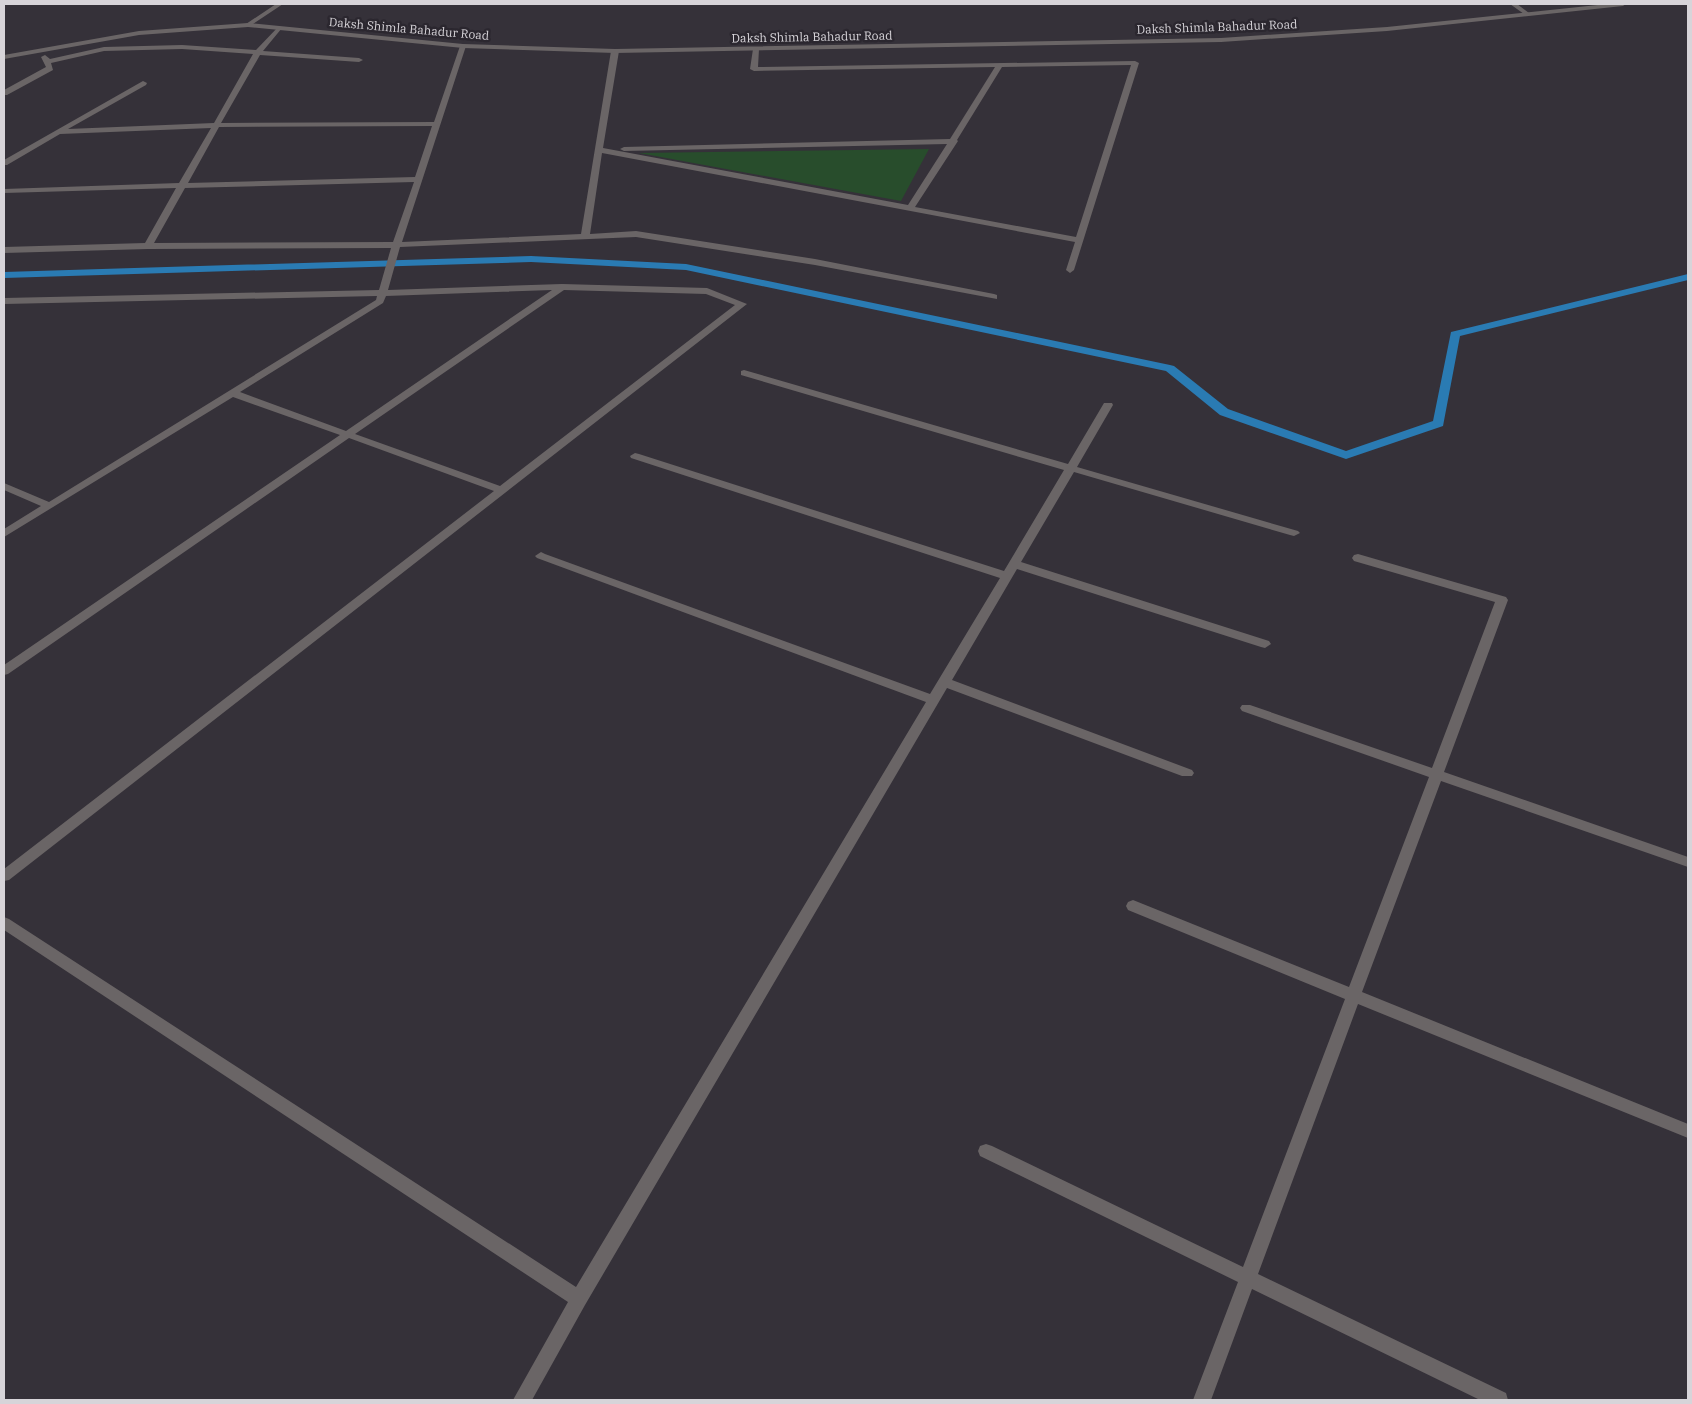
<svg xmlns="http://www.w3.org/2000/svg" width="1692" height="1404" font-family="'IBM Plex Serif',serif">
	<style>
		.green { fill: #284d2c }
		.lines { fill: none; stroke-linecap: round; stroke-linejoin: round }
		.stream { fill: #2a7bb3; fill-rule: evenodd }
		.minor { fill: #6a6566; fill-rule: evenodd }
		.tertiary { fill: #6a6566; fill-rule: evenodd }
		.labels { text-anchor: middle; stroke-width: 5; stroke-linejoin: round; paint-order: stroke }
		.far-street-label { font-size: 12px; fill: #d7d4d9; stroke: #2b272f }
	</style>
	<rect width="100%" height="100%" fill="#353139"/>
	<!-- green -->
	<path class="green" d="M929 149 901 201 639 153Z"/>
	<g class="lines">
		<!-- stream -->
		<path class="stream" d="M531 256 686 264 1170 365 1174 366 1228 409 1346 451 1433 421 1451 332 1688 274V280L1460 336 1443 426 1346 459 1220 415 1166 371 686 270 531 262 4 278V272Z"/>
		<!-- minor -->
		<path class="minor" d="M276 4H283L250 26H246V24Z
			M1510 4H1517L1529 13 1524 14Z
			M279 26 282 28 263 51 359 58 363 60 359 62 260 55 221 123 434 122 460 46 463 44 466 46 402 242 581 234 611 51 615 49 619 51 603 148 908 205 947 144 624 151 620 149 624 147 950 139 995 67 754 71 750 69 753 49 756 47 759 49 758 67 1135 61 1139 63 1074 270 1070 273 1066 270 1075 242 602 153 590 234 636 231 815 259 994 294 997 295V299L815 265 636 237 400 247 388 290 562 284 707 288 747 304 9 880 4 881V869L494 491 349 438 8 674 4 675V665L340 435 233 397 4 537V529L41 506 4 490V483L49 502 376 300 377 296 4 304V298L379 290 391 248 148 249 4 253V247L145 243 176 188 4 193V189L179 183 211 128 60 134 7 165H4V160L143 81 147 83 146 85 68 129 214 123 253 54 182 49 104 51 51 63 53 70 7 95H4V90L46 67 41 57 45 55 50 59 104 47 182 45 256 50ZM1131 65 1076 237 915 207 958 141 957 140 1002 67ZM432 126 415 177 188 183 219 127ZM414 182 393 242 154 243 185 188ZM552 290 346 431 240 392 383 303 386 296ZM564 290 706 294 735 305 500 486 355 434Z
			M744 370 1068 464 1104 403H1112L1113 405 1077 467 1298 531 1300 533 1294 536 1290 535 1074 472 1021 562 1269 641 1271 644 1265 648 1261 647 1017 569 952 680 1192 770 1194 773 1192 776H1182L947 688 585 1305 532 1400H513L568 1302 4 930V917L9 919 576 1287 926 702 537 558 535 556 541 552 545 554 930 694 1000 578 631 458 630 456 635 453 639 454 1004 571 1064 470 741 375V371Z
			M1358 554 1506 597 1508 600 1444 772 1688 857V867L1441 781 1362 992 1688 1124V1138L1358 1004 1258 1274 1506 1393 1508 1400H1480L1252 1289 1211 1400H1193L1238 1282 980 1156 978 1151 980 1146 986 1144 992 1146 1243 1267 1345 999 1128 910 1126 906 1128 902 1133 900 1138 902 1349 987 1429 777 1242 711 1240 708 1242 705H1250L1432 768 1495 602 1354 561 1352 558 1354 555Z"/>
		<!-- tertiary -->
		<path class="tertiary" d="M1607 4H1626L1623 6 1387 31 1221 42 615 53 463 48 248 27 139 35 4 59V55L139 31 248 23 463 44 615 49 1221 38 1387 27Z"/>
	</g>
	<g class="labels">
		<!-- far-street labels -->
		<g class="far-street-label">
			<text transform="translate(1217 27) rotate(-2)" y="4">Daksh Shimla Bahadur Road</text>
			<text transform="translate(409 29) rotate(5)" y="4">Daksh Shimla Bahadur Road</text>
			<text transform="translate(812 37) rotate(-1)" y="4">Daksh Shimla Bahadur Road</text>
		</g>
	</g>
	<!-- border -->
	<rect width="1692" height="1404" fill="none" stroke="#d7d4d9" stroke-width="10"/>
</svg>
